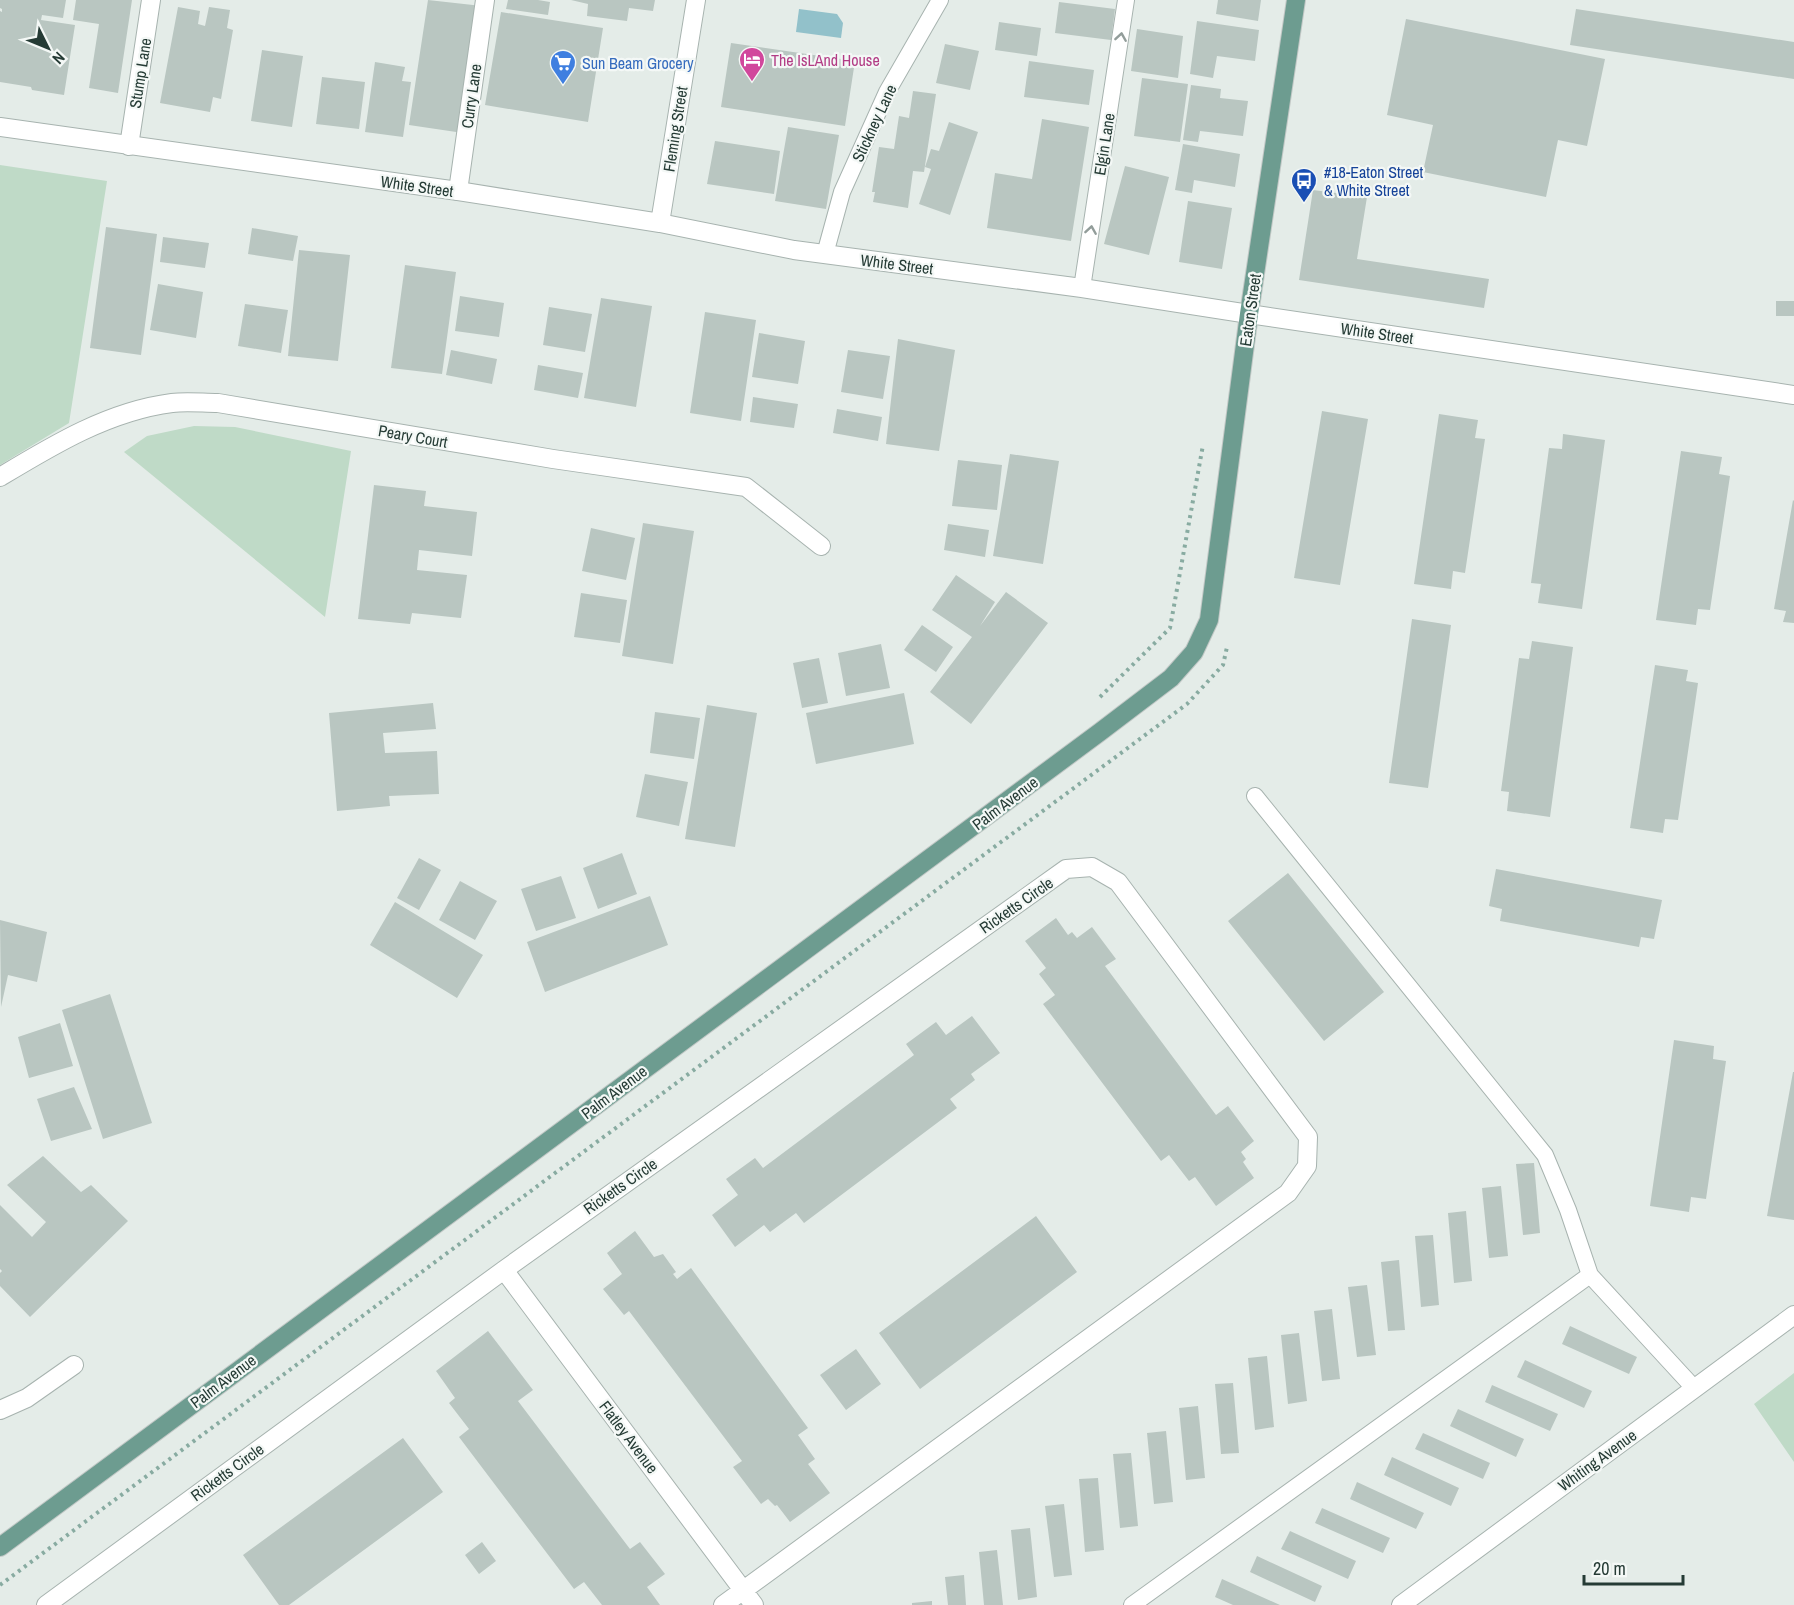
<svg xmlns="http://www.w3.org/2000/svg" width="1794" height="1605" font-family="'Archivo Narrow',sans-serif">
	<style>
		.green { fill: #bfdac7 }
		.water { fill: #92c1ca }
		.building { fill: #b9c6c1 }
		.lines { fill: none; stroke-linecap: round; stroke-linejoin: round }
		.service-casing { stroke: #a7b3af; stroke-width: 18 }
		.minor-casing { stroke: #a7b3af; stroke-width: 20 }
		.tertiary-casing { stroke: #a7b3af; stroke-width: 20 }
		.primary-casing { stroke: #c2c8c6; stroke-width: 20 }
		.path { stroke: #88aba1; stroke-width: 4; stroke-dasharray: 3 4.5; stroke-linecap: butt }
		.service { stroke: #fff; stroke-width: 16 }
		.minor { stroke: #fff; stroke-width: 18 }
		.tertiary { stroke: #fff; stroke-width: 18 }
		.primary { stroke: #6d9c90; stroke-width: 18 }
		.oneway { stroke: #929d9a }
		.labels { text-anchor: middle; stroke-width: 4.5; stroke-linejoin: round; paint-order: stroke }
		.hotel-label { font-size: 16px; fill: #b23c85; stroke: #f4f8f6; text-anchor: start }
		.shop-label { font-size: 16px; fill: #366cbe; stroke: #f4f8f6; text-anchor: start }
		.street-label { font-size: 16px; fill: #253b35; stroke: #f4f8f6 }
		.transit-label { font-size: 16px; fill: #164399; stroke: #f4f8f6; text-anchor: start }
	</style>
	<rect width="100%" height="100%" fill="#e4ece8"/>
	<!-- green -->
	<path class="green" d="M0 165 107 181 69 423 0 465Z
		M194 426 235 427 351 451 325 617 124 452 147 436Z
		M1794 1373V1462L1754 1404Z"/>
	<!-- water -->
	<path class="water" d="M799 9 837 14 843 23 841 38 796 32Z"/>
	<!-- building -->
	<path class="building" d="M0 0H66L63 18 42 15 41 20 75 25 64 95 32 90 31 87 0 82V11L2 12V9L0 8Z
		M76 0H132L118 93 89 88 99 24 73 20Z
		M428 0 482 6 463 133 409 125Z
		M508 0H538L550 2 548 15 506 9Z
		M571 0H655L653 11 629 8 627 21 587 16 588 4Z
		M1218 0H1261L1258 21 1216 14Z
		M1059 2 1115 9 1111 40 1055 33Z
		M178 7 200 11 198 24 205 26 209 7 230 10 227 28 233 30 221 99 213 97 210 112 160 103Z
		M1576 9 1794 42V79L1570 45Z
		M501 12 603 28 588 122 485 105Z
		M1406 19 1605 59 1587 146 1558 140 1546 197 1423 172 1433 125 1387 115Z
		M1197 21 1259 30 1255 61 1217 56 1213 78 1190 74Z
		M999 22 1041 28 1037 56 995 50Z
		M1137 29 1183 36 1178 78 1131 71Z
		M731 43 855 61 845 126 721 107Z
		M945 44 979 51 970 90 936 83Z
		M262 50 303 56 292 127 251 121Z
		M1029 61 1094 70 1089 105 1024 97Z
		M375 62 405 67 402 81 411 82 403 137 365 132Z
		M322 77 365 82 359 129 316 124Z
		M1142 78 1188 84 1180 142 1134 136Z
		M1191 85 1221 89 1220 98 1248 101 1243 136 1200 131 1198 142 1183 140Z
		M913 91 936 94 924 172 913 171 908 208 873 202 875 192H872L879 147 894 149 899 116 909 118Z
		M1042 119 1089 127 1071 241 987 228 995 173 1032 179Z
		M949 122 978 132 950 215 919 204 931 169 925 167 931 149 939 151Z
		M788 127 839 135 826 209 775 201Z
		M715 141 780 151 774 194 707 184Z
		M1183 144 1240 154 1235 187 1194 180 1192 193 1175 190Z
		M1125 166 1169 177 1149 255 1104 244Z
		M1313 190 1367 197 1357 259 1489 279 1484 308 1299 280Z
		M1188 201 1232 208 1222 269 1179 262Z
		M106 227 157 234 141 355 90 348Z
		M252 228 298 236 293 261 248 254Z
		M163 237 209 243 205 268 160 262Z
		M299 250 350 255 338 361 288 356Z
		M405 265 456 272 442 374 391 368Z
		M158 284 203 292 196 338 150 330Z
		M460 296 504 303 499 337 455 331Z
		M601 298 652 306 636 407 584 398Z
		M1776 301H1794V316H1776Z
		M245 304 288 310 281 353 238 346Z
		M549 307 592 314 585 352 543 345Z
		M705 312 756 320 741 421 690 413Z
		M759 333 805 341 798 384 752 377Z
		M898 339 955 350 939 451 886 444Z
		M451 350 497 359 492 384 446 375Z
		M848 350 890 356 883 399 841 392Z
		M538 365 583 373 578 398 534 390Z
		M753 397 798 404 794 428 750 422Z
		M837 409 882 417 878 441 833 433Z
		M1322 411 1368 419 1340 585 1294 578Z
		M1439 414 1478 420 1475 438 1485 439 1465 573 1453 571 1451 589 1414 584Z
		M1563 434 1605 440 1582 609 1538 603 1541 584 1531 583 1549 448 1562 449Z
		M1681 451 1722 457 1719 474 1730 476 1710 610 1698 609 1696 625 1656 620Z
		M1010 454 1059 461 1043 564 993 556Z
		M958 460 1002 465 997 510 952 506Z
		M374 485 426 491 424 506 477 512 472 556 419 550 417 570 467 575 461 618 412 613 410 624 358 619Z
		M1793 500 1794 501V623L1783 622 1786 611 1774 609Z
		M643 523 694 531 673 664 622 656Z
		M948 524 989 530 985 557 944 550Z
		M591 528 635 538 626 580 582 571Z
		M956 575 995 602 980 626 1006 592 1048 623 971 724 930 692 972 637 932 610Z
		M581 593 627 600 620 643 574 637Z
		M1412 619 1451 625 1428 788 1389 783Z
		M922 625 953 647 936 672 904 650Z
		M1532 641 1573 647 1550 817 1507 811 1509 792 1501 791 1519 658 1529 659Z
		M881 644 890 688 846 696 838 653Z
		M819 658 828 703 802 708 793 663Z
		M1655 665 1688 670 1686 681 1698 683 1678 820 1665 819 1663 833 1630 828Z
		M904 693 914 744 816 764 806 713Z
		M433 703 436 729 383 733 385 753 437 751 439 794 389 796 390 806 337 811 329 713Z
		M707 705 757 713 735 847 685 839Z
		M655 712 700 718 694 759 650 753Z
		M645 774 688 782 679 826 636 817Z
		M622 853 637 894 598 909 583 868Z
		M419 858 441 870 419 910 397 898Z
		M1496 869 1662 900 1654 939 1641 937 1639 947 1500 921 1502 909 1489 906Z
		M1288 873 1384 992 1324 1041 1228 921Z
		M561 876 576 918 536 931 521 889Z
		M460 881 497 901 475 940 439 920Z
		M650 896 668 945 545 992 527 942Z
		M395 902 483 955 457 998 370 945Z
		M1056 918 1068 935 1072 932 1077 938 1092 927 1116 959 1105 966 1216 1115 1228 1106 1254 1141 1241 1152 1246 1159 1243 1162 1254 1178 1216 1206 1195 1177 1189 1181 1169 1155 1161 1161 1043 1004 1055 995 1039 974 1046 968 1025 941Z
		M0 920 47 932 37 982 8 975 1 1007Z
		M110 994 152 1123 103 1139 62 1010Z
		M972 1016 1000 1053 971 1074 975 1080 950 1099 957 1108 804 1223 796 1213 770 1232 764 1225 735 1247 712 1215 738 1195 726 1179 755 1158 763 1168 914 1055 906 1044 936 1022 946 1035Z
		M60 1023 73 1066 29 1078 18 1037Z
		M1674 1040 1714 1046 1713 1059 1726 1061 1706 1199 1691 1197 1689 1212 1650 1206Z
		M1793 1072H1794V1220L1767 1216Z
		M74 1087 92 1129 51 1141 37 1099Z
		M43 1156 81 1192 91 1185 128 1221 30 1317 0 1286V1273L2 1271 0 1269V1205L32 1237 46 1222 7 1185Z
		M1534 1163 1540 1233 1523 1235 1516 1164Z
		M1501 1186 1508 1256 1489 1258 1482 1188Z
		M1466 1211 1472 1281 1454 1283 1448 1213Z
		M1036 1216 1077 1272 920 1389 879 1333Z
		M635 1231 654 1257 663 1254 676 1272 673 1274 677 1279 691 1268 808 1428 798 1435 815 1459 808 1464 830 1493 790 1522 777 1505 775 1506 768 1499 761 1504 733 1467 742 1461 629 1311 624 1315 603 1289 622 1274 607 1253Z
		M1433 1235 1439 1305 1421 1307 1415 1236Z
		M1399 1260 1405 1330 1388 1331 1381 1262Z
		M1367 1285 1376 1355 1357 1357 1348 1287Z
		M1332 1309 1340 1379 1322 1381 1314 1311Z
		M1570 1326 1637 1357 1629 1374 1562 1344Z
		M488 1331 533 1390 518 1401 630 1549 640 1542 665 1574 647 1587 660 1605H602L584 1582 574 1589 459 1437 469 1429 449 1403 455 1398 436 1371Z
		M1299 1333 1307 1401 1288 1404 1281 1335Z
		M856 1349 881 1384 846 1410 820 1375Z
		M1267 1356 1274 1427 1255 1430 1248 1358Z
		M1525 1360 1592 1391 1584 1408 1517 1377Z
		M1233 1383 1239 1453 1221 1454 1215 1384Z
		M1492 1385 1558 1414 1550 1431 1485 1402Z
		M1198 1406 1205 1478 1186 1480 1179 1408Z
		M1458 1409 1524 1439 1516 1457 1450 1426Z
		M1166 1431 1173 1502 1154 1504 1147 1433Z
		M1423 1433 1490 1463 1483 1479 1415 1449Z
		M403 1438 443 1492 289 1605H279L243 1555Z
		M1131 1453 1138 1526 1120 1528 1113 1454Z
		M1392 1457 1459 1488 1451 1506 1384 1475Z
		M1098 1478 1104 1550 1085 1552 1079 1479Z
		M1357 1482 1424 1513 1416 1529 1350 1499Z
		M1064 1504 1072 1575 1054 1577 1045 1506Z
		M1322 1508 1390 1538 1383 1553 1315 1523Z
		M1030 1528 1037 1597 1018 1600 1011 1530Z
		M1290 1531 1356 1561 1348 1579 1281 1549Z
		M482 1542 496 1561 479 1574 465 1555Z
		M997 1550 1003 1605H984L979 1552Z
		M1257 1556 1322 1586 1315 1602 1250 1572Z
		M964 1575 966 1605H948L945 1577Z
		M1222 1579 1280 1605H1233L1215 1597Z
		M932 1601V1605H912V1603Z"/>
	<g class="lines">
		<defs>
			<path id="service" d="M825 254 842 192 887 92 940 0
				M1082 288 1126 0
				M1255 796 1545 1155 1568 1210 1590 1275 1694 1388
				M1132 1605 1590 1275"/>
			<path id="minor" d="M129 146 151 0
				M458 191 485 0
				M1249 314 1794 395
				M0 477C53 445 109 411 172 403 186 401 203 403 218 403L553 459 746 487 821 546
				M504 1270 754 1605
				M0 1410 27 1398 74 1365
				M46 1605 504 1270 1066 869 1092 867 1118 882 1308 1137 1307 1166 1288 1193 723 1605
				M1401 1605 1794 1315"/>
			<path id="tertiary" d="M0 127 458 191 660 223 794 250 1082 288 1249 314
				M660 223 696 0"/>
			<path id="primary" d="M0 1547 1100 732 1171 678 1194 652 1209 620 1249 314 1296 0"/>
		</defs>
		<!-- service casing -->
		<use href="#service" class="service-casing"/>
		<!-- minor casing -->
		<use href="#minor" class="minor-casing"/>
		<!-- tertiary casing -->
		<use href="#tertiary" class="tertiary-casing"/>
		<!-- primary casing -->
		<use href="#primary" class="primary-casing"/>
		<!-- path -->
		<path class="path" d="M1100 697 1170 628 1203 445
			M0 1585 1187 704 1223 665 1227 647"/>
		<!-- service -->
		<use href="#service" class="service"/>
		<!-- minor -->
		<use href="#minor" class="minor"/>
		<!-- tertiary -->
		<use href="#tertiary" class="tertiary"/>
		<!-- primary -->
		<use href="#primary" class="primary"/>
	</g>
	<!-- one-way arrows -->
	<defs><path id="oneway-chevron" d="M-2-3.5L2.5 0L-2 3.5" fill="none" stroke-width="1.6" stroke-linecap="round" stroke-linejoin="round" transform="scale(1.5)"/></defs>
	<g class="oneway">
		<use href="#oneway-chevron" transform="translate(1121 37) rotate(-81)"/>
		<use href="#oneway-chevron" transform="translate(1091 230) rotate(-81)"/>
	</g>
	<!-- icons -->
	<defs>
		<symbol id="hotel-pin" viewBox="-11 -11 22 30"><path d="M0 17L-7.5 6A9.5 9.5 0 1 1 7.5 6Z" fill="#d1479c" stroke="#f4f8f6"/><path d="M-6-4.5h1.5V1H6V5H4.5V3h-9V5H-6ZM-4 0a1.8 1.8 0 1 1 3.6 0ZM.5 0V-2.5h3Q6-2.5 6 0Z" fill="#fff"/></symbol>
		<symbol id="supermarket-pin" viewBox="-11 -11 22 30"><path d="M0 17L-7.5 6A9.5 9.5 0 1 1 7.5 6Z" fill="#3f7fe0" stroke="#f4f8f6"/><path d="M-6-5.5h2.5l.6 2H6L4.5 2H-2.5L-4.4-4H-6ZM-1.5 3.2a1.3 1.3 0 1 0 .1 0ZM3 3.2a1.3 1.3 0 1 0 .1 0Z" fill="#fff"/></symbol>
		<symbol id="bus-pin" viewBox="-11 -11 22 30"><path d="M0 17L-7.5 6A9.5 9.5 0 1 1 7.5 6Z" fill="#1a4fb4" stroke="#f4f8f6"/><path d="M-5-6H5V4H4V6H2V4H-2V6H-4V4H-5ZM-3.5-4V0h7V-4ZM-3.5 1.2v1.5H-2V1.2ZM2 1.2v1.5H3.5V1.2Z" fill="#fff"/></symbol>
	</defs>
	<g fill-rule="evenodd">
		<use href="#hotel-pin" x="737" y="45" width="30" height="40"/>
		<use href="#supermarket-pin" x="548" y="48" width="30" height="40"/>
		<use href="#bus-pin" x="1289" y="166" width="30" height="40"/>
	</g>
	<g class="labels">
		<!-- hotel labels -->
		<g class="hotel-label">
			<text x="771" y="66">The IsLAnd House</text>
		</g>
		<!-- shop labels -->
		<g class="shop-label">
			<text x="582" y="69">Sun Beam Grocery</text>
		</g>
		<!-- street labels -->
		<g class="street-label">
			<text transform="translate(140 73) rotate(-81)" y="6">Stump Lane</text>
			<text transform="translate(471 96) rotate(-82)" y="6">Curry Lane</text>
			<text transform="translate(874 123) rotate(-65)" y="6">Stickney Lane</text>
			<text transform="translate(675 129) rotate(-81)" y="6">Fleming Street</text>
			<text transform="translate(1104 144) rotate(-81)" y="6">Elgin Lane</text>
			<text transform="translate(417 186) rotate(8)" y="6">White Street</text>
			<text transform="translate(897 264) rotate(7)" y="6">White Street</text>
			<text transform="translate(1250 310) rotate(-82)" y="6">Eaton Street</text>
			<text transform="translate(1377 333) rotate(8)" y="6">White Street</text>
			<text transform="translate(413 436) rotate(10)" y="6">Peary Court</text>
			<text transform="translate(1005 803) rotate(-37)" y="6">Palm Avenue</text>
			<text transform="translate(1016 905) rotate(-35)" y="6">Ricketts Circle</text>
			<text transform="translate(614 1092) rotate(-37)" y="6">Palm Avenue</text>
			<text transform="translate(620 1186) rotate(-35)" y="6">Ricketts Circle</text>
			<text transform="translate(223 1381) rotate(-37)" y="6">Palm Avenue</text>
			<text transform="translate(629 1437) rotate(53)" y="6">Flatley Avenue</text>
			<text transform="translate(1597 1460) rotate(-36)" y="6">Whiting Avenue</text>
			<text transform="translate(227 1472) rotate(-36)" y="6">Ricketts Circle</text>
		</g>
		<!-- transit labels -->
		<g class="transit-label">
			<text x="1324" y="178">#18-Eaton Street<tspan x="1324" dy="18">&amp; White Street</tspan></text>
		</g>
	</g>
	<!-- north arrow -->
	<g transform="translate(48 48) rotate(133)" stroke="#f4f8f6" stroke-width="4.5" paint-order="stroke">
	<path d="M0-4.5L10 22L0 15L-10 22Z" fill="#253b35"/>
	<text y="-9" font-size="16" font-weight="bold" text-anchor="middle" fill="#253b35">N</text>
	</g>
	<!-- scale -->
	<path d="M1584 1575v9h99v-9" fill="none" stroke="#253b35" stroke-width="3"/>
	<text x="1593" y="1575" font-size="18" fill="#253b35" stroke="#f4f8f6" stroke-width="4.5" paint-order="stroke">20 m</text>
</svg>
